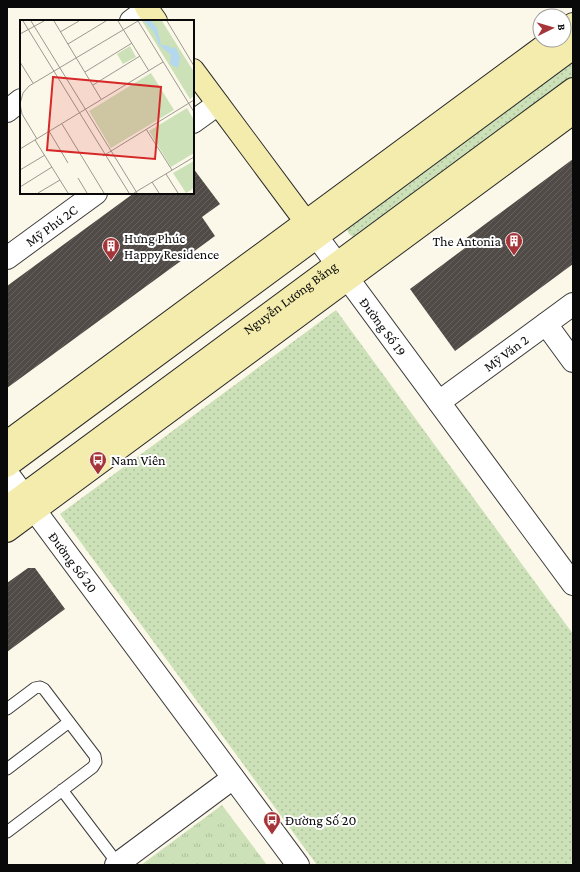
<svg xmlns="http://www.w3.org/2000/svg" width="580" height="872" font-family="'Crimson Pro',serif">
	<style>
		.grass { fill: url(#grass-dots) }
		.park { fill: url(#park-tufts) }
		.building { fill: url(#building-hatch) }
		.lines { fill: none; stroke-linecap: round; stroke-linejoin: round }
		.lane-casing { stroke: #3c3c3c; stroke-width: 13 }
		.street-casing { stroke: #3c3c3c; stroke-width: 24 }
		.secondary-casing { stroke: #2b2b2b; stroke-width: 24 }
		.lane { stroke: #fff; stroke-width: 11 }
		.street { stroke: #fff; stroke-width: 22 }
		.secondary { stroke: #f4ecac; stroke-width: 22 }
		.labels { text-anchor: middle; stroke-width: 4; stroke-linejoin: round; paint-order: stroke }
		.street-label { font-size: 14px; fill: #090909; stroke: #fff }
		.poi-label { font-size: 14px; fill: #090909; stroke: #fff; text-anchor: start }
		.inset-road { fill: none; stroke: #9b988f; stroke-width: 1 }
		.view { fill: #d62828; fill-opacity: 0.15; stroke: #d62828; stroke-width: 2 }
		.inset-edge { fill: none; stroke: #090909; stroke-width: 2 }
	</style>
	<defs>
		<pattern id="grass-dots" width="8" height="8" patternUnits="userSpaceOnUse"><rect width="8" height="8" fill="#cde1b8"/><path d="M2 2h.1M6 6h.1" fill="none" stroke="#afc09d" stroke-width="1.8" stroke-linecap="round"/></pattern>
		<pattern id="park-tufts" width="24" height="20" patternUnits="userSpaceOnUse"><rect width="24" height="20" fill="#cde1b8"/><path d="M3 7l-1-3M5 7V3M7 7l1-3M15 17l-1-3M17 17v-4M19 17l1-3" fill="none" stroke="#afc09d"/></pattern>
		<pattern id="building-hatch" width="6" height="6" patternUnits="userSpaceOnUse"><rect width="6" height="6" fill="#514b47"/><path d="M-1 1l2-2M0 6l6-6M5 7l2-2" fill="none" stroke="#65605d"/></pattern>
	</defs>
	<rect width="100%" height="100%" fill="#fcf8e9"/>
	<!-- grass -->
	<path class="grass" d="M573 61V76L356 236 353 237 349 234 347 230 349 227Z
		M336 310 573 634V862L569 865H317L60 514Z"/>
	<!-- park -->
	<path class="park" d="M222 805 267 865H141Z"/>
	<!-- building -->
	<path class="building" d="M573 159V264L455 351 410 289 465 248 461 242Z
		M193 168 220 204 202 217 215 236 7 388V286L134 193H193Z
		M28 568H35L65 609 7 652V583Z"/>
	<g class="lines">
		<defs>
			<path id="lane" d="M7 709 35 688 40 687 44 689 95 756 96 762 93 767 7 832
				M7 769 69 722
				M62 790 118 864"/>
			<g id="street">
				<path d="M131 21 147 9"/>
				<path d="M7 111 21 100"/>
				<path d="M193 122 218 104"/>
				<path id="s1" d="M306 222 573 584"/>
				<path id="s2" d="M7 258 96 193"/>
				<path d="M546 324 573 361"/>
				<path id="s3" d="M439 402 573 304"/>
				<path id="s4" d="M7 473 298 865"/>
				<path d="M116 865 233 778"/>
			</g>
			<g id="secondary">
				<path d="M146 7 156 21"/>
				<path d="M564 31 573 24"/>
				<path d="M193 70 306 222"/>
				<path d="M7 442 552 40"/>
				<path d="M7 466 573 48"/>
				<path id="s5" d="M7 507 573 89"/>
				<path d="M7 531 573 113"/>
			</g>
		</defs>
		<!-- lane casing -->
		<use href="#lane" class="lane-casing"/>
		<!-- street casing -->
		<use href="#street" class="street-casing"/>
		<!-- secondary casing -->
		<use href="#secondary" class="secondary-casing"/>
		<!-- lane -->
		<use href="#lane" class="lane"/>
		<!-- street -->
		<use href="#street" class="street"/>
		<!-- secondary -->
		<use href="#secondary" class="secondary"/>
	</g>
	<!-- icons -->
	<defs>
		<symbol id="building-pin" viewBox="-11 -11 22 30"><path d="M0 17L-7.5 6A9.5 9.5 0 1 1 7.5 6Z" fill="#a6353a" stroke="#fff"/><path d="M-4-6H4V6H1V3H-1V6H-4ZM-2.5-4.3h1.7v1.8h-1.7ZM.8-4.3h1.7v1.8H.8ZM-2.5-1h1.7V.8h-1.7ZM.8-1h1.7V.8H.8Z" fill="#fff"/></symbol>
		<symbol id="bus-pin" viewBox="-11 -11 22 30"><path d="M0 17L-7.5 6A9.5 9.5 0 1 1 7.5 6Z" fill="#a6353a" stroke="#fff"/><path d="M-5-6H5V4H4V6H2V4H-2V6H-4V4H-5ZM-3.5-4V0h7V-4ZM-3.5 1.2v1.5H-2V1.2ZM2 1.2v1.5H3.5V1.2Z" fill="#fff"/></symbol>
	</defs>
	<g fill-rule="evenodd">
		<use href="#building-pin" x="504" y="231" width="20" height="27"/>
		<use href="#building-pin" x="101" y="236" width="20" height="27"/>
		<use href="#bus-pin" x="88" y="450" width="20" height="27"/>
		<use href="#bus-pin" x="262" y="810" width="20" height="27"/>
	</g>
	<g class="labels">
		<!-- street labels -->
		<g class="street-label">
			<text dy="5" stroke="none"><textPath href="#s2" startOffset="55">Mỹ Phú 2C</textPath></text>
			<text dy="5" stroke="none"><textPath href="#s5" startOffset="352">Nguyễn Lương Bằng</textPath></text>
			<text dy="5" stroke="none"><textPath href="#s1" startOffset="130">Đường Số 19</textPath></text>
			<text dy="5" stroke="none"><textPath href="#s3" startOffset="83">Mỹ Văn 2</textPath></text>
			<text dy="5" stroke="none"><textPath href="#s4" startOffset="111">Đường Số 20</textPath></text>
		</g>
		<!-- poi labels -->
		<g class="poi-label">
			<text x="124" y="243">Hưng Phúc<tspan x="124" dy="16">Happy Residence</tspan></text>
			<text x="501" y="246" text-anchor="end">The Antonia</text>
			<text x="111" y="465">Nam Viên</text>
			<text x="285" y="825">Đường Số 20</text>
		</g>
	</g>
	<!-- overview -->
	<g transform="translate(20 20)">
		<rect width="174" height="174" fill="#fcf8e9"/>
		<path d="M131 53 154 90 91 128 69 91Z" fill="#cde1b8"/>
		<path d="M122 1H142L174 52V76L170 79ZM110 26 116 37 103 44 97 34ZM167 88 174 100V133L151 147 129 111ZM174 141V168L166 173 153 153Z" fill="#cde1b8"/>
		<path d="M124 1H131L137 8 141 25 150 26 151 29 154 27 157 30 160 37 158 48 150 44 151 35 139 25 134 12Z" fill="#b4d8ed"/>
		<path class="inset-road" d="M3 1 109 173M11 1 117 173M34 1 81 79M98 1 129 51M118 1 174 92M147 1 174 46M40 12 59 1M0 14 24 1M48 24 86 1M0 42 13 63M65 52 112 23M73 65 120 36M0 84 3 73 9 66 118 1M0 84 2 94 17 119M42 104 84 173M126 109 152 150M29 111 48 143M15 120 48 173M0 129 143 42M83 136 174 80M0 150 25 135M146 154 158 173M58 158 67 173M132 162 139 173M0 167 32 147M18 173 40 160M114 173 174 137"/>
		<path class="view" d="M33 57 141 67 135 139 27 130Z"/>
		<rect width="174" height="174" class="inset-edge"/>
	</g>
	<!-- border -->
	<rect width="580" height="872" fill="none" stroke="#090909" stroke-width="16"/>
	<!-- north arrow -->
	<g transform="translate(552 28) rotate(85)"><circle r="19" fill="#ffffff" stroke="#9d9d9d"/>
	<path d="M0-3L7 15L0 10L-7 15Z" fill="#a6353a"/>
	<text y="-6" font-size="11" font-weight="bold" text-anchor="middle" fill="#090909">B</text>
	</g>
</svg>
